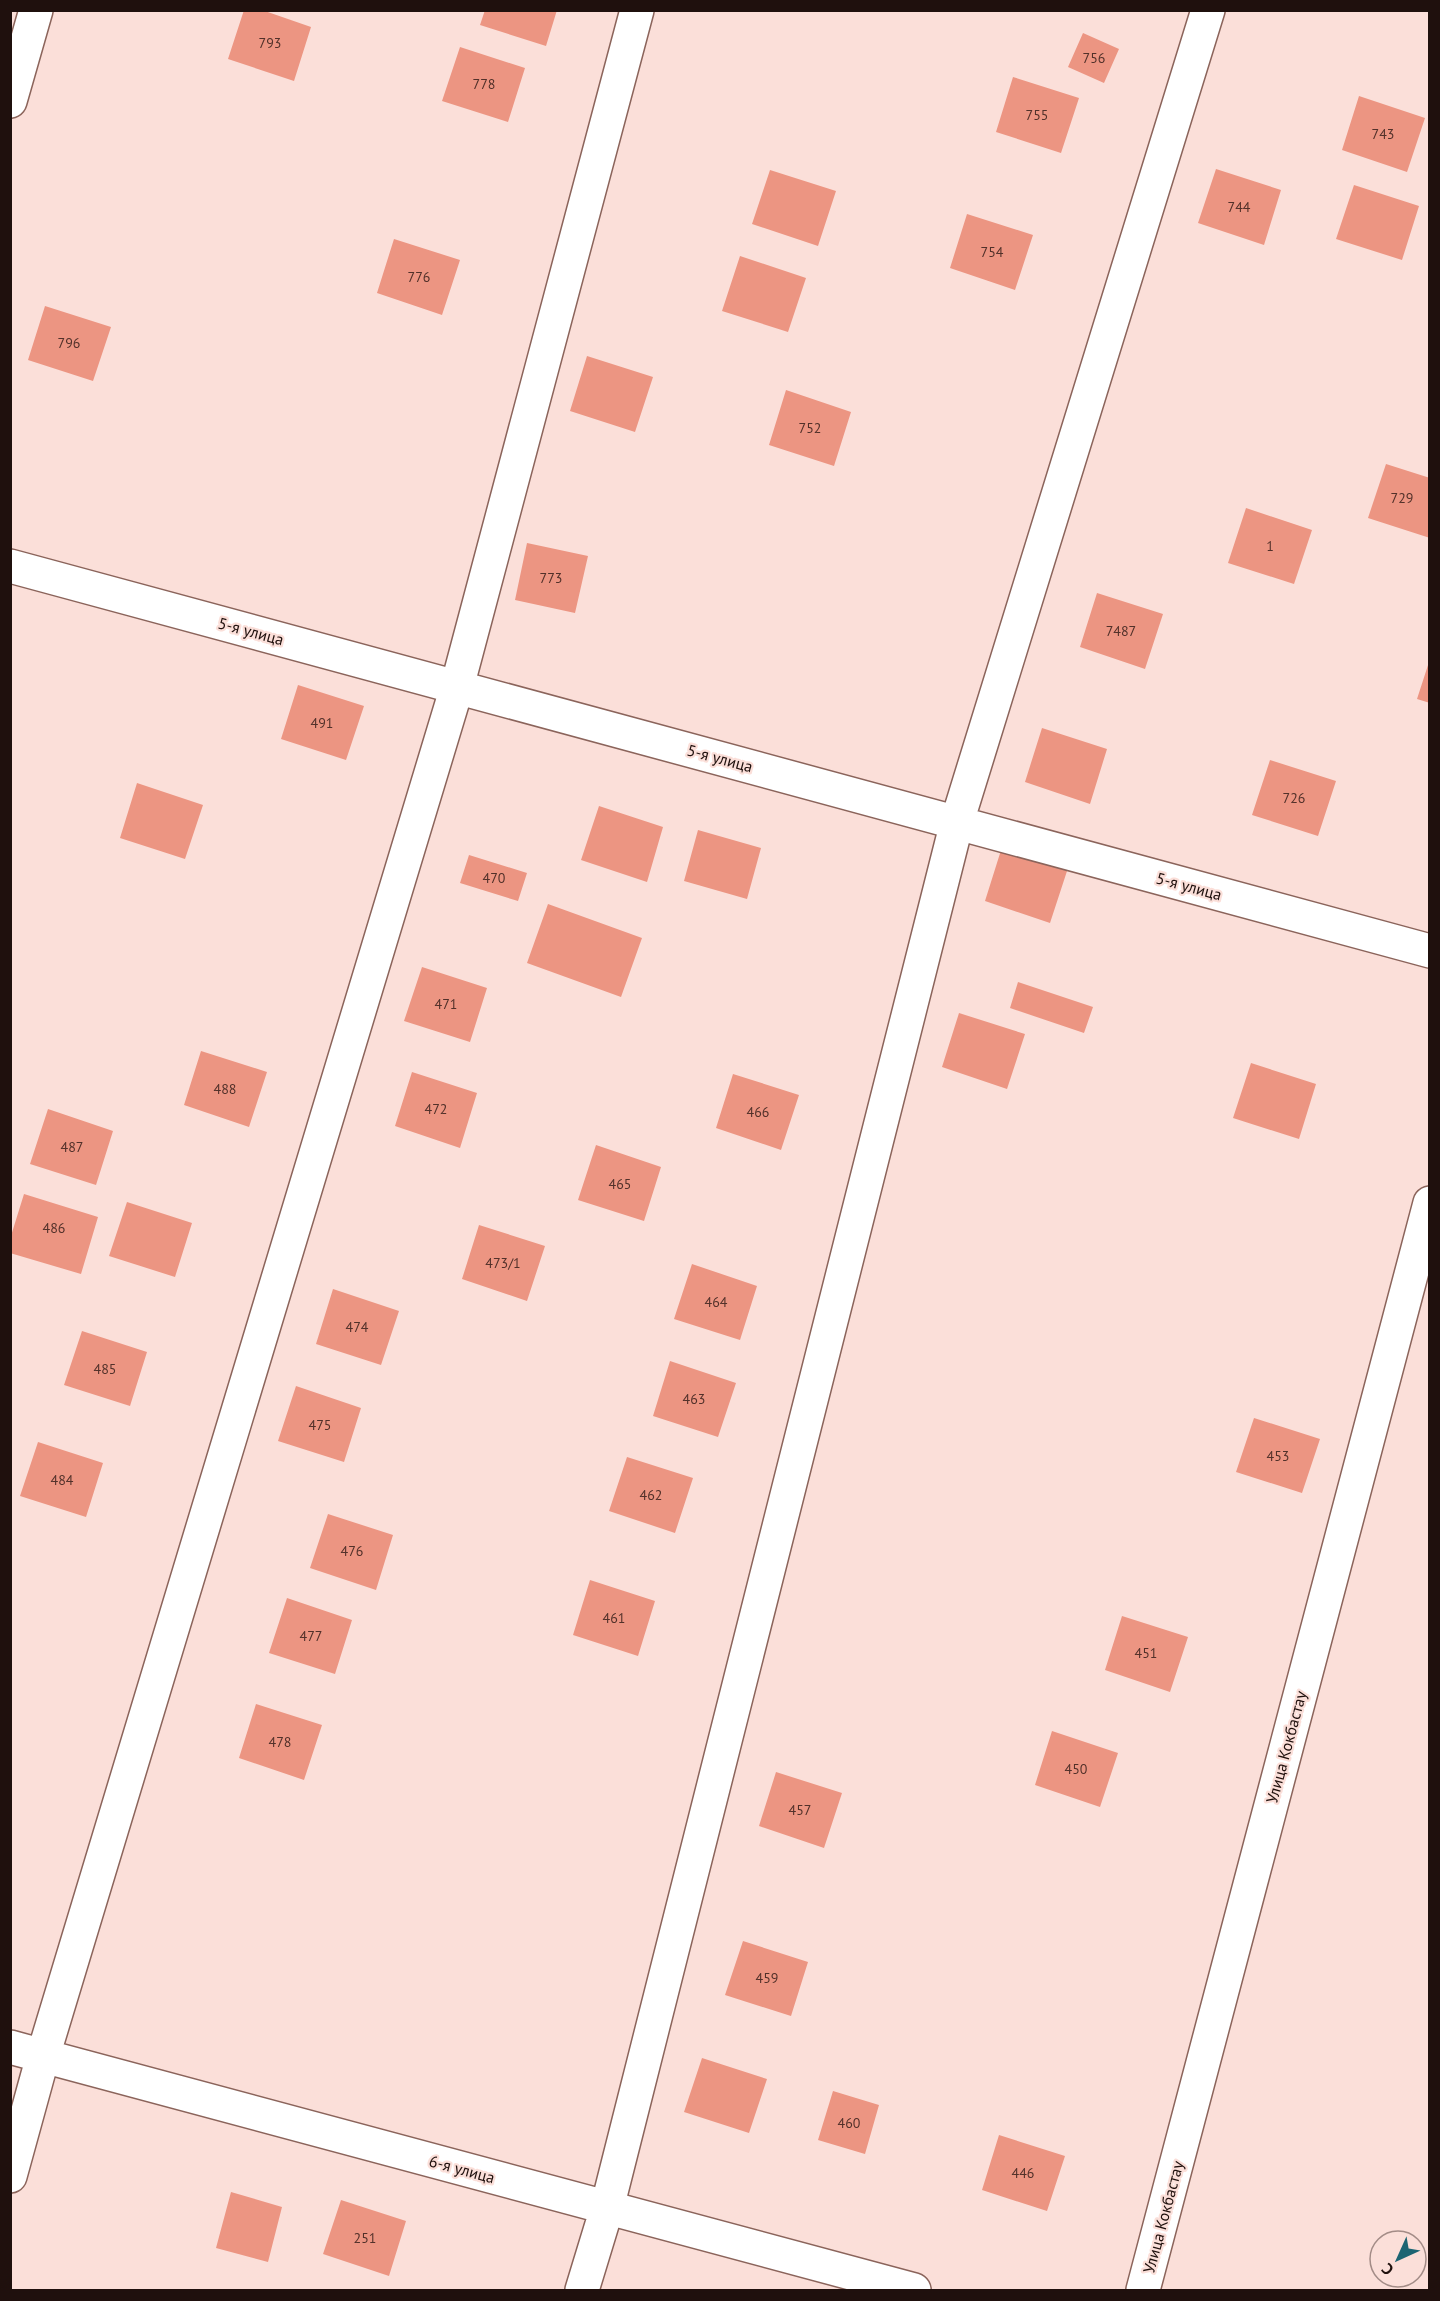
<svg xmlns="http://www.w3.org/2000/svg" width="1440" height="2301" font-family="'PT Sans',sans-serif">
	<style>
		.building { fill: #ec9582 }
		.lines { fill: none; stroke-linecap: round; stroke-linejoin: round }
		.street-casing { stroke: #8b645b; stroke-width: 36 }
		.street { stroke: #fff; stroke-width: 33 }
		.labels { text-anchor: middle; stroke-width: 4.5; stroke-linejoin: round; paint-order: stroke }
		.number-label { font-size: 14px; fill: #52312a }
		.street-label { font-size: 16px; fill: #1f100d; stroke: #fbdfd9 }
	</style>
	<rect width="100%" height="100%" fill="#fbdfd9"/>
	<!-- building -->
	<path class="building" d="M244 10H262L311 27 294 81 228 59Z
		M485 10H557L546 46 480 25Z
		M1083 33 1119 49 1104 83 1068 67Z
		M460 47 525 68 508 122 442 101Z
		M1013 77 1079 98 1061 153 996 132Z
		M1359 96 1425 118 1407 172 1342 150Z
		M1216 169 1281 190 1264 245 1198 223Z
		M770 170 836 191 818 246 752 224Z
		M1354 185 1419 206 1402 260 1336 239Z
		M967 214 1033 235 1015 290 950 268Z
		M394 239 460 260 442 315 377 293Z
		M740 256 806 278 788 332 722 311Z
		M45 306 111 327 93 381 28 360Z
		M587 356 653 377 635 432 570 411Z
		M786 390 851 412 834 466 769 445Z
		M1386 464 1430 478V538L1368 518Z
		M1246 508 1312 530 1294 584 1228 563Z
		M527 543 588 556 575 613 515 600Z
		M1097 593 1163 614 1145 669 1080 647Z
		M1429 662H1430V703L1417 699Z
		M298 685 364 706 346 760 281 739Z
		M1042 728 1107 749 1090 804 1025 782Z
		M1270 760 1336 781 1318 836 1252 815Z
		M137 783 203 805 185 859 120 838Z
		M599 806 663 827 647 882 581 860Z
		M698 830 761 848 747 899 684 881Z
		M1002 847 1068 868 1050 923 985 901Z
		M469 855 527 873 518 901 460 883Z
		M548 904 642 938 621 997 527 963Z
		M422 967 487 988 470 1042 404 1021Z
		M1018 982 1093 1007 1084 1033 1010 1008Z
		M959 1013 1025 1034 1007 1089 942 1067Z
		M201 1051 267 1072 249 1127 184 1105Z
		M1251 1063 1316 1084 1299 1139 1233 1118Z
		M412 1072 477 1093 460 1148 395 1126Z
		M733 1074 799 1095 781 1150 716 1128Z
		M48 1109 113 1131 96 1185 30 1164Z
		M596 1145 661 1167 644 1221 578 1200Z
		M24 1194 98 1217 81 1274 10 1253V1239Z
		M127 1202 192 1223 175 1277 109 1256Z
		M479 1225 545 1246 527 1301 462 1279Z
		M692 1264 757 1286 740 1340 674 1319Z
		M333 1289 399 1311 381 1365 316 1344Z
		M82 1331 147 1352 130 1406 64 1385Z
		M670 1361 736 1383 718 1437 653 1416Z
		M296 1386 361 1408 344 1462 278 1441Z
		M1254 1418 1320 1439 1302 1493 1236 1472Z
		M38 1442 103 1463 86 1517 20 1496Z
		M627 1457 693 1478 675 1533 609 1511Z
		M328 1514 393 1535 376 1590 310 1568Z
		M590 1580 655 1601 638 1656 573 1635Z
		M287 1598 352 1620 335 1674 269 1653Z
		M1122 1616 1188 1637 1170 1692 1105 1670Z
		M256 1704 322 1725 304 1780 239 1758Z
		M1052 1731 1118 1753 1100 1807 1035 1785Z
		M776 1772 842 1793 824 1848 759 1826Z
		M743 1941 808 1962 791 2016 725 1995Z
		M702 2058 767 2079 749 2133 684 2112Z
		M833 2091 879 2105 865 2154 818 2140Z
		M999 2135 1065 2156 1047 2211 982 2190Z
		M231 2192 282 2207 268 2262 216 2248Z
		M341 2200 406 2221 389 2276 323 2254Z"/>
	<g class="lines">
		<defs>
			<path id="street" d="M10 101 36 10
				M10 566 1430 951
				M10 2047 914 2290
				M10 2176 43 2056 457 687 637 10
				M582 2290 607 2208 957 822 1208 10
				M1143 2290 1430 1203"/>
		</defs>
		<!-- street casing -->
		<use href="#street" class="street-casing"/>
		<!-- street -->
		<use href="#street" class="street"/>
	</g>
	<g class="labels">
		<!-- number labels -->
		<g class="number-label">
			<text x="270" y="48">793</text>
			<text x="1094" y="63">756</text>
			<text x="484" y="89">778</text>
			<text x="1037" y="120">755</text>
			<text x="1383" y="139">743</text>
			<text x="1239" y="212">744</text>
			<text x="992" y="257">754</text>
			<text x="419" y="282">776</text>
			<text x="69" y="348">796</text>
			<text x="810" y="433">752</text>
			<text x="1402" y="503">729</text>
			<text x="1270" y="551">1</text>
			<text x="551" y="583">773</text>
			<text x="1121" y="636">7487</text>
			<text x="322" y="728">491</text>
			<text x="1294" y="803">726</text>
			<text x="494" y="883">470</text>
			<text x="446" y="1009">471</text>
			<text x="225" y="1094">488</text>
			<text x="436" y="1114">472</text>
			<text x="758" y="1117">466</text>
			<text x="72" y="1152">487</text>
			<text x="620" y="1189">465</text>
			<text x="54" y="1233">486</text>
			<text x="503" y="1268">473/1</text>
			<text x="716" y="1307">464</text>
			<text x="357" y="1332">474</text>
			<text x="105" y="1374">485</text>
			<text x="694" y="1404">463</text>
			<text x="320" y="1430">475</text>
			<text x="1278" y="1461">453</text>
			<text x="62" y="1485">484</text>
			<text x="651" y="1500">462</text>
			<text x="352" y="1556">476</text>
			<text x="614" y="1623">461</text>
			<text x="311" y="1641">477</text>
			<text x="1146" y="1658">451</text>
			<text x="280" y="1747">478</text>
			<text x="1076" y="1774">450</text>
			<text x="800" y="1815">457</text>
			<text x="767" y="1983">459</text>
			<text x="849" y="2128">460</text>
			<text x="1023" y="2178">446</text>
			<text x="365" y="2243">251</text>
		</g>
		<!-- street labels -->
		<g class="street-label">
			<text transform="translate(251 631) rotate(15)" y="6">5-я улица</text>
			<text transform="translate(720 758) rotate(15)" y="6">5-я улица</text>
			<text transform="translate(1189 886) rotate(15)" y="6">5-я улица</text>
			<text transform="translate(1286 1747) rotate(-75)" y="6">Улица Кокбастау</text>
			<text transform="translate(462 2169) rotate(15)" y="6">6-я улица</text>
			<text transform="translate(1163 2217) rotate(-75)" y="6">Улица Кокбастау</text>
		</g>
	</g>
	<!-- border -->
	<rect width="1440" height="2301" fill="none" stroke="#1f100d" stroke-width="24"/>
	<!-- north arrow -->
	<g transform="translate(1398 2259) rotate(225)"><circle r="28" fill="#fbdfd9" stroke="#a38c87" stroke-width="1.5"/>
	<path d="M0-4.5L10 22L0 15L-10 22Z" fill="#1d6573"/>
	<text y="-9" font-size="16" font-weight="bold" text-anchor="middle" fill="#1f100d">С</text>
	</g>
</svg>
